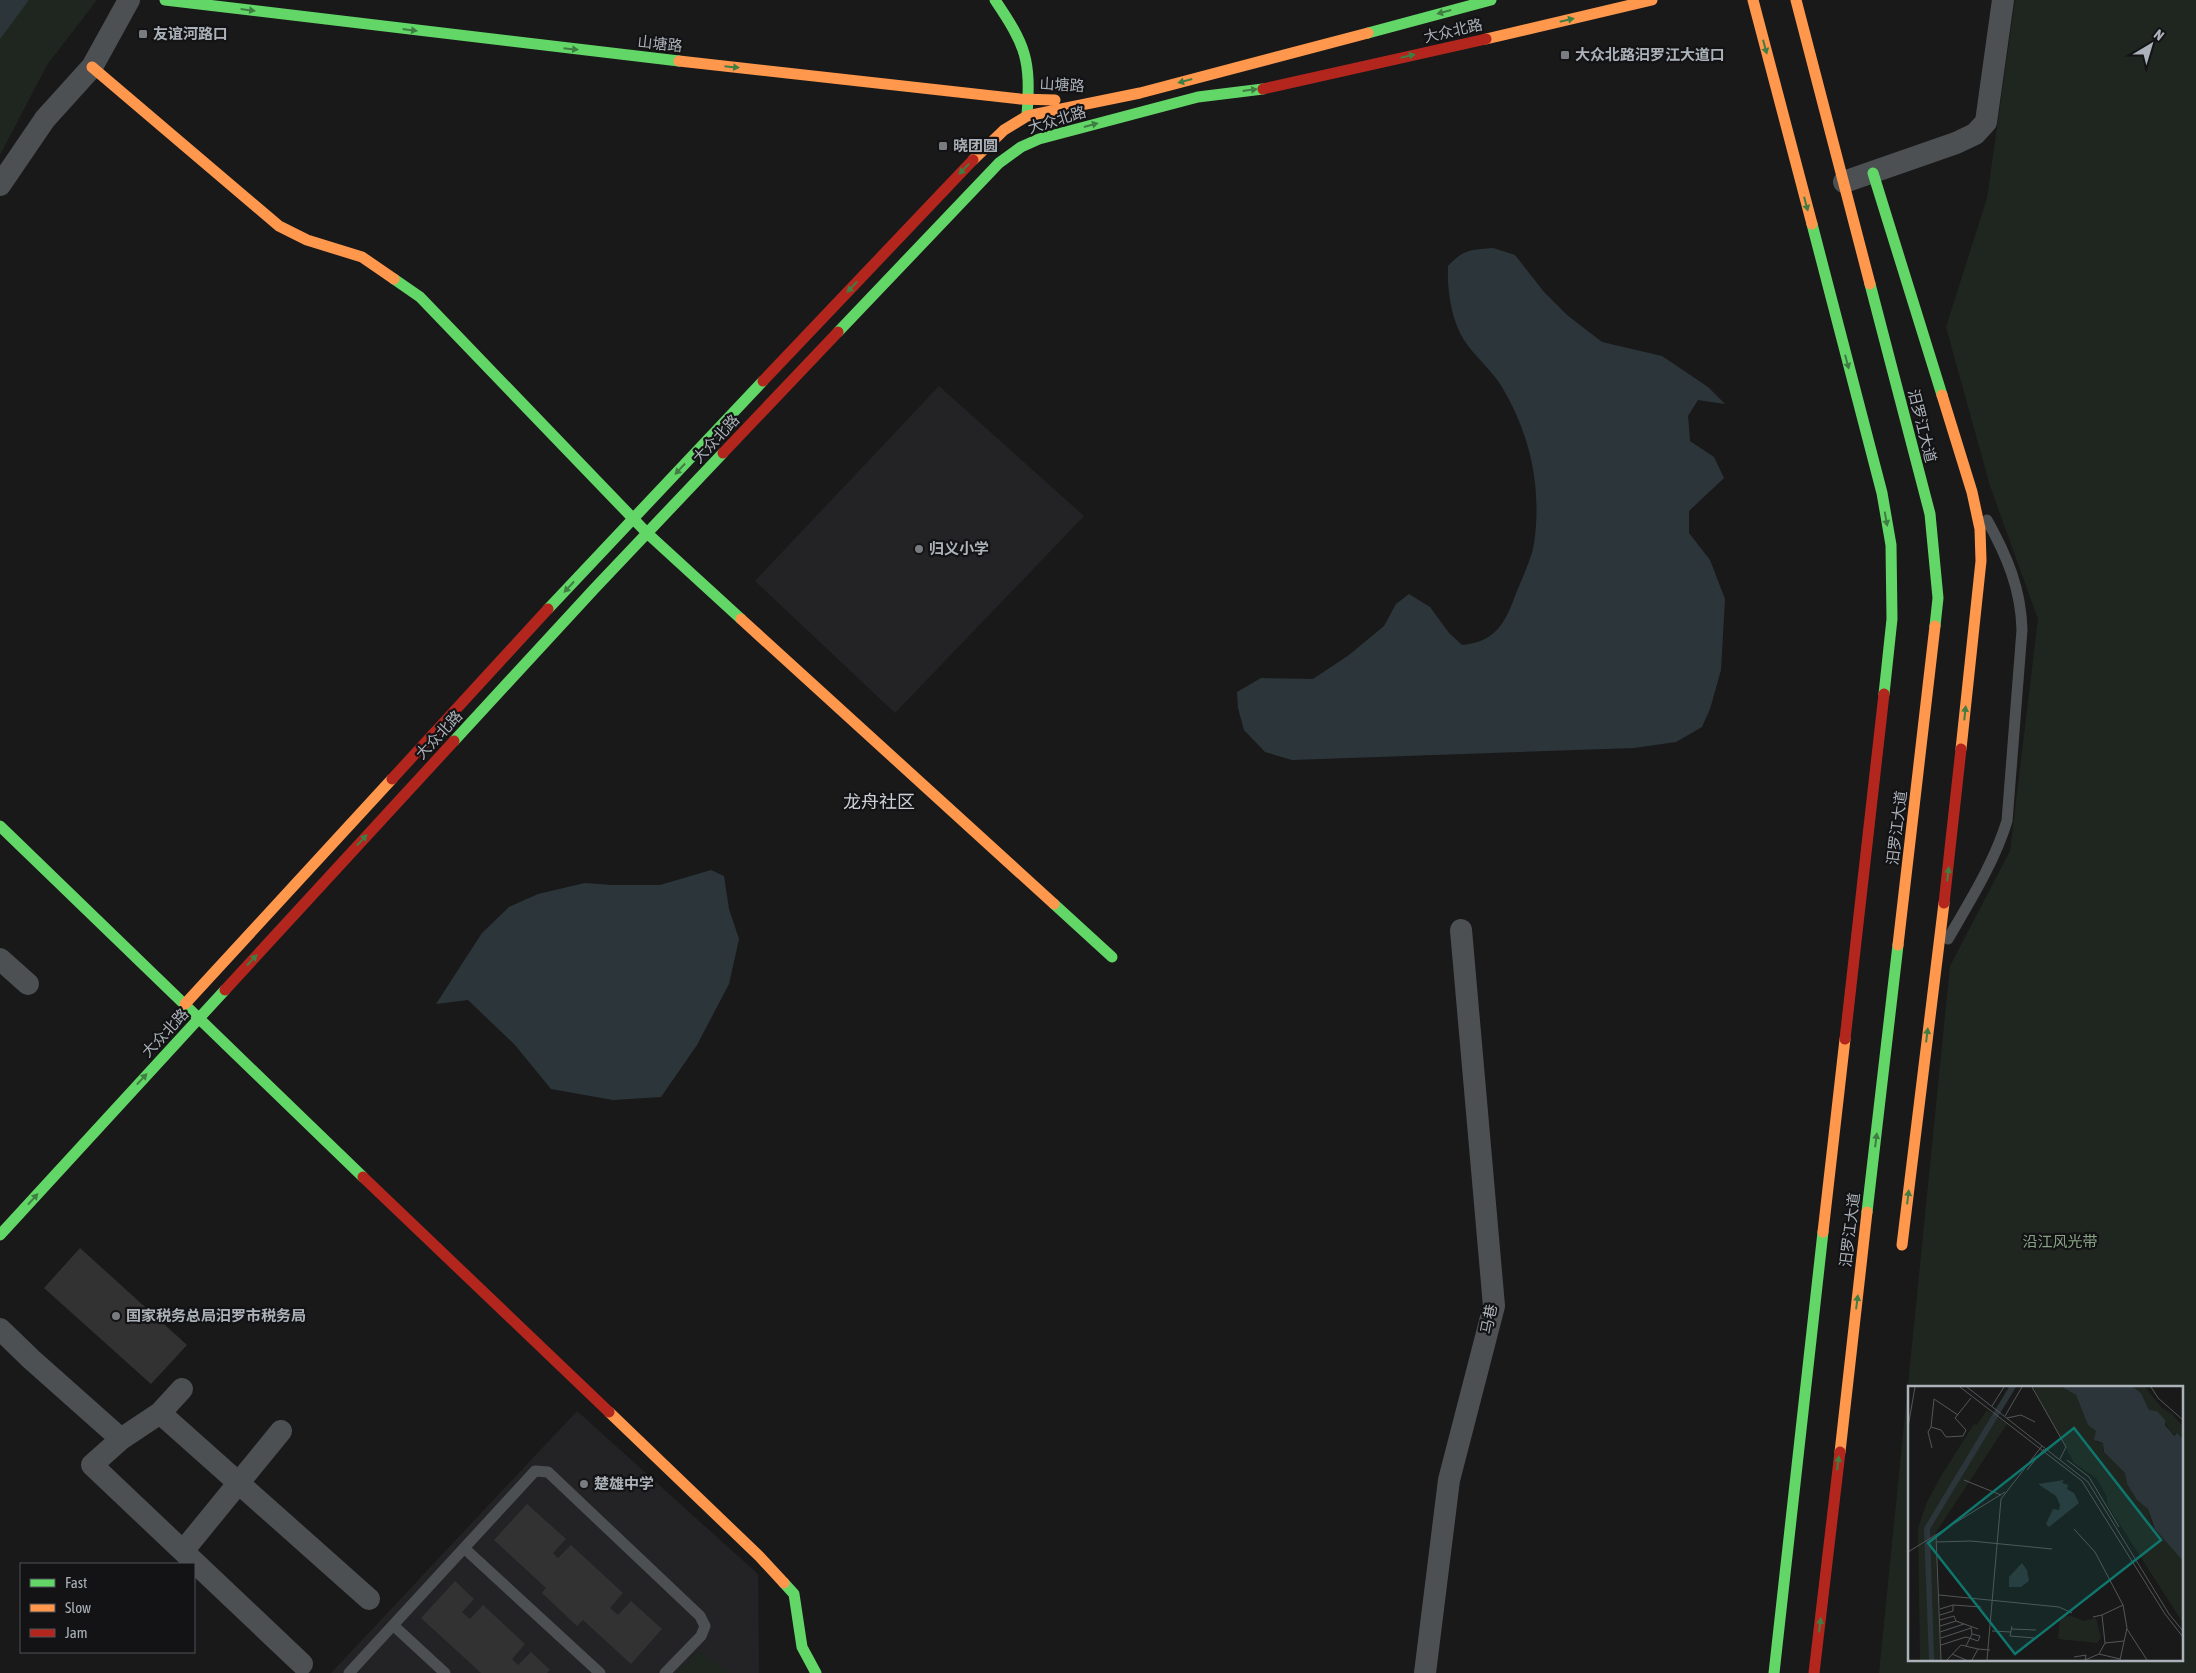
<svg xmlns="http://www.w3.org/2000/svg" width="2196" height="1673" font-family="'Asap Condensed','Noto Sans SC',sans-serif">
	<style>
		.built { fill: #232325 }
		.green { fill: #1f261f; fill-rule: evenodd }
		.water { fill: #2c363a }
		.building { fill: #323233 }
		.lines { fill: none; stroke-linecap: round; stroke-linejoin: round }
		.lane { stroke: #4d5052; stroke-width: 11 }
		.street { stroke: #4d5052; stroke-width: 22 }
		.fast { stroke: #63d668; stroke-width: 11 }
		.slow { stroke: #ff974d; stroke-width: 11 }
		.jam { stroke: #b3261e; stroke-width: 11 }
		.oneway { fill: #3f7e43 }
		.poi-dot { fill: #787c81; stroke: #131315; stroke-width: 2 }
		.labels { text-anchor: middle; stroke-width: 4.5; stroke-linejoin: round; paint-order: stroke }
		.street-label { font-size: 15px; fill: #abb2b9; stroke: #131315 }
		.poi-label { font-size: 15px; font-weight: bold; fill: #abb2b9; stroke: #131315; text-anchor: start }
		.park-label { font-size: 15px; fill: #87a383; stroke: #131315 }
		.quarter-label { font-size: 18px; fill: #ccd0d5; stroke: #131315 }
		.inset-road { fill: none; stroke: #535659; stroke-width: 1 }
		.view { fill: #0f766e; fill-opacity: 0.15; stroke: #0f766e; stroke-width: 2.5 }
		.inset-edge { fill: none; stroke: #abb2b9; stroke-width: 2.5 }
	</style>
	<rect width="100%" height="100%" fill="#191919"/>
	<!-- built -->
	<path class="built" d="M939 386 1084 516 895 713 755 581Z
		M577 1411 758 1574 759 1673H331Z"/>
	<!-- green -->
	<path class="green" d="M0 0H97L47 65 0 155Z
		M2015 0H2196V1673H1879L1950 966 2010 851 2038 619 1990 486 1946 327 1987 198ZM1910 1387H2182V1659H1910Z
		M698 1651 729 1673H677Z"/>
	<!-- water -->
	<path class="water" d="M0 0H29L0 39Z
		M1493 248 1515 255 1544 292 1567 315 1602 342 1662 356 1708 387 1725 404 1698 400 1688 416 1690 441 1714 457 1724 478 1689 511V533L1710 560 1725 599 1721 670 1710 709 1702 727 1676 742 1634 748 1292 760 1265 752 1244 730 1238 708 1237 692 1261 678 1313 679 1349 655 1384 626 1396 604 1409 594 1430 607 1449 633 1462 645C1497 642 1506 621 1517 591 1523 576 1531 560 1534 544 1542 488 1531 436 1502 387 1492 370 1475 357 1464 340 1451 319 1447 290 1448 266 1464 249 1470 250 1493 248Z
		M711 870 724 876 729 909 739 939 729 984 697 1045 661 1097 613 1100 551 1089 515 1045 468 1000 436 1004 482 933 509 907 538 894 585 883 611 885H660Z"/>
	<!-- building -->
	<path class="building" d="M80 1248 187 1345 151 1384 44 1288Z
		M527 1504 566 1539 553 1553 558 1558 571 1545 623 1593 610 1608 618 1615 631 1601 662 1629 631 1664 583 1620 577 1626 542 1593 546 1588 494 1540Z
		M455 1581 474 1599 462 1612 470 1619 483 1605 525 1644 512 1659 518 1665 531 1652 550 1670 547 1673H481L421 1618Z"/>
	<g class="lines">
		<!-- lane -->
		<path class="lane" d="M1948 939C1970 901 1994 863 2007 821L2022 630C2021 589 2007 556 1987 520
			M464 1548 600 1673
			M393 1625 445 1673
			M349 1673 535 1471 548 1472 700 1616 705 1626 701 1636 665 1673"/>
		<!-- street -->
		<path class="street" d="M1844 182 1956 143 1975 134 1986 122 2003 0
			M0 185 45 119 92 67 129 0
			M0 959 28 984
			M0 1329 31 1359 121 1439
			M182 1389 160 1413 121 1439 92 1465 302 1664
			M160 1413 369 1599
			M183 1551 281 1431
			M1425 1673 1449 1480 1494 1306 1461 930"/>
		<!-- fast -->
		<path class="fast" d="M165 0 679 61
			M995 0C1026 46 1031 59 1027 115
			M1368 33 1491 0
			M1873 173 1942 395
			M1812 224 1882 493 1891 545 1892 619 1884 694
			M394 279 420 297 647 533 741 619
			M1870 284 1930 514 1938 598 1935 626
			M838 332 999 163 1021 147 1039 139 1198 97 1263 89
			M548 609 763 381
			M454 741 595 588 723 453
			M0 826 363 1177
			M1054 904 1112 957
			M1867 1212 1898 945
			M0 1235 225 990
			M784 1583 794 1594 802 1647 816 1673
			M1774 1673 1823 1232"/>
		<!-- slow -->
		<path class="slow" d="M1753 0 1812 224
			M1796 0 1870 284
			M1486 39 1652 0
			M679 61 1020 99 1055 100
			M92 67 279 226 307 240 362 257 394 279
			M973 160 1004 130 1027 116 1140 93 1368 33
			M1942 395 1972 492 1980 529 1981 561 1961 749
			M741 619 1054 904
			M1898 945 1935 626
			M185 1004 392 779
			M1823 1232 1845 1039
			M1902 1245 1944 903
			M609 1412 759 1556 784 1583
			M1840 1452 1867 1212"/>
		<!-- jam -->
		<path class="jam" d="M1263 89 1486 39
			M763 381 973 160
			M723 453 838 332
			M392 779 548 609
			M1944 903 1961 749
			M225 990 454 741
			M1845 1039 1884 694
			M363 1177 609 1412
			M1814 1673 1840 1452"/>
	</g>
	<!-- one-way arrows -->
	<defs><path id="oneway-solid" d="M-6-.8H1V-3.2L6.5 0L1 3.2V.8H-6Z" transform="scale(1.25)"/></defs>
	<g class="oneway">
		<use href="#oneway-solid" transform="translate(248 10) rotate(7)"/>
		<use href="#oneway-solid" transform="translate(1444 12) rotate(165)"/>
		<use href="#oneway-solid" transform="translate(1567 20) rotate(-13)"/>
		<use href="#oneway-solid" transform="translate(410 30) rotate(7)"/>
		<use href="#oneway-solid" transform="translate(1765 47) rotate(75)"/>
		<use href="#oneway-solid" transform="translate(571 49) rotate(6)"/>
		<use href="#oneway-solid" transform="translate(1408 56) rotate(-13)"/>
		<use href="#oneway-solid" transform="translate(732 67) rotate(6)"/>
		<use href="#oneway-solid" transform="translate(1185 81) rotate(165)"/>
		<use href="#oneway-solid" transform="translate(1250 90) rotate(-7)"/>
		<use href="#oneway-solid" transform="translate(1091 125) rotate(-15)"/>
		<use href="#oneway-solid" transform="translate(964 169) rotate(134)"/>
		<use href="#oneway-solid" transform="translate(1806 204) rotate(75)"/>
		<use href="#oneway-solid" transform="translate(852 287) rotate(133)"/>
		<use href="#oneway-solid" transform="translate(1847 362) rotate(75)"/>
		<use href="#oneway-solid" transform="translate(680 469) rotate(133)"/>
		<use href="#oneway-solid" transform="translate(1886 519) rotate(80)"/>
		<use href="#oneway-solid" transform="translate(569 587) rotate(133)"/>
		<use href="#oneway-solid" transform="translate(1965 713) rotate(-84)"/>
		<use href="#oneway-solid" transform="translate(362 840) rotate(-47)"/>
		<use href="#oneway-solid" transform="translate(1948 874) rotate(-83)"/>
		<use href="#oneway-solid" transform="translate(252 960) rotate(-47)"/>
		<use href="#oneway-solid" transform="translate(1927 1035) rotate(-83)"/>
		<use href="#oneway-solid" transform="translate(142 1079) rotate(-47)"/>
		<use href="#oneway-solid" transform="translate(1876 1140) rotate(-83)"/>
		<use href="#oneway-solid" transform="translate(1908 1197) rotate(-83)"/>
		<use href="#oneway-solid" transform="translate(33 1199) rotate(-48)"/>
		<use href="#oneway-solid" transform="translate(1857 1302) rotate(-83)"/>
		<use href="#oneway-solid" transform="translate(1838 1463) rotate(-83)"/>
		<use href="#oneway-solid" transform="translate(1820 1625) rotate(-83)"/>
	</g>
	<!-- markers -->
	<g class="poi-dot">
		<rect x="138" y="29" width="10" height="10" rx="2.5"/>
		<rect x="1560" y="50" width="10" height="10" rx="2.5"/>
		<rect x="938" y="141" width="10" height="10" rx="2.5"/>
		<circle cx="919" cy="549" r="5"/>
		<circle cx="116" cy="1316" r="5"/>
		<circle cx="584" cy="1484" r="5"/>
	</g>
	<g class="labels">
		<!-- street labels -->
		<g class="street-label">
			<text transform="translate(1453 31) rotate(-13)" y="5">大众北路</text>
			<text transform="translate(660 44) rotate(6)" y="5">山塘路</text>
			<text transform="translate(1062 85) rotate(3)" y="5">山塘路</text>
			<text transform="translate(1057 120) rotate(-17)" y="5">大众北路</text>
			<text transform="translate(1922 426) rotate(76)" y="5">汨罗江大道</text>
			<text transform="translate(716 439) rotate(-47)" y="5">大众北路</text>
			<text transform="translate(439 735) rotate(-47)" y="5">大众北路</text>
			<text transform="translate(1897 828) rotate(-83)" y="5">汨罗江大道</text>
			<text transform="translate(165 1033) rotate(-47)" y="5">大众北路</text>
			<text transform="translate(1850 1230) rotate(-83)" y="5">汨罗江大道</text>
			<text transform="translate(1489 1319) rotate(-79)" y="5">马巷</text>
		</g>
		<!-- poi labels -->
		<g class="poi-label">
			<text x="153" y="39">友谊河路口</text>
			<text x="1575" y="60">大众北路汨罗江大道口</text>
			<text x="953" y="151">晓团圆</text>
			<text x="929" y="554">归义小学</text>
			<text x="126" y="1321">国家税务总局汨罗市税务局</text>
			<text x="594" y="1489">楚雄中学</text>
		</g>
		<!-- park labels -->
		<g class="park-label">
			<text x="2060" y="1247">沿江风光带</text>
		</g>
		<!-- quarter labels -->
		<g class="quarter-label">
			<text x="879" y="808">龙舟社区</text>
		</g>
	</g>
	<!-- overview -->
	<g transform="translate(1908 1386)">
		<rect width="275" height="275" fill="#191919"/>
		<path d="M125 1H154L168 9 180 39 188 45V56L195 57V65L217 87 219 98 229 114 240 123 244 138 270 165 275 175V237L200 120 198 109 188 92 166 77ZM225 1H237L254 22 264 28 275 41V53L267 47 266 50 249 25 241 24 233 7ZM79 24 99 38 27 148 33 274H12L10 142 19 116 33 90 66 38 69 39ZM163 230 176 235 188 232 193 252 189 257 150 253 152 231Z" fill="#1f261f"/>
		<path d="M101 1H108L22 143 26 274H21L16 142ZM154 1H225L233 7 241 24 249 25 257 34V39L266 50 269 47 275 53V175L247 143 240 123 229 114 219 98 217 87 196 66 195 57 186 54 188 45 180 39 168 9ZM156 94 154 97 160 99 159 103 166 107 171 117 141 141 138 138 145 123 151 124 152 119 148 110 130 98ZM114 177 119 184 121 195 113 201H101V191Z" fill="#2c363a"/>
		<path class="inset-road" d="M52 1 174 95 257 228 275 251M59 1 180 96 261 228 275 245M124 1 158 61 152 73M243 1 250 12 275 34M84 20 96 1M97 30 114 1M99 32 113 29 127 36M0 41 7 1M23 41 26 13 50 29M24 62 20 46 23 41 33 44 38 51 55 50 58 44 47 32 63 12M159 74 181 91 211 141M119 84 136 63M56 94 93 109M166 143 187 166 215 219 219 242 212 274M28 150 33 274M29 156 63 155 144 163M0 166 97 106M31 209 151 221 164 227M32 223 45 219 73 221M32 229 45 225V219M194 229 215 219M185 231 194 229 197 257M32 234 46 230 48 235 70 243M32 240 48 235M104 240 102 250 126 252M104 243 128 244M219 243 239 274M84 245 103 246M32 246 56 238M33 252 63 242M33 259 58 251 70 255 72 250 64 248M58 260 64 248 63 241M44 268 58 274M191 268 212 273M166 271 178 269 177 274M39 274 53 259 70 263M64 274 70 263 82 264M79 274 93 113 134 60M177 274 191 268 197 257 216 255"/>
		<path class="view" d="M166 42 253 154 107 268 20 157Z"/>
		<rect width="275" height="275" class="inset-edge"/>
	</g>
	<!-- legend -->
	<rect x="20" y="1563" width="175" height="90" fill="#131315" stroke="#505357"/>
	<rect x="30" y="1579" width="25" height="8" fill="#63d668" stroke="#505357"/>
	<text x="65" y="1588" font-size="15" fill="#abb2b9">Fast</text>
	<rect x="30" y="1604" width="25" height="8" fill="#ff974d" stroke="#505357"/>
	<text x="65" y="1613" font-size="15" fill="#abb2b9">Slow</text>
	<rect x="30" y="1629" width="25" height="8" fill="#b3261e" stroke="#505357"/>
	<text x="65" y="1638" font-size="15" fill="#abb2b9">Jam</text>
	<!-- north arrow -->
	<g transform="translate(2151 45) rotate(38)" stroke="#131315" stroke-width="4" paint-order="stroke">
	<path d="M0-4L9 19L0 12L-9 19Z" fill="#abb2b9"/>
	<text y="-8" font-size="14" font-weight="bold" text-anchor="middle" fill="#abb2b9">N</text>
	</g>
</svg>
